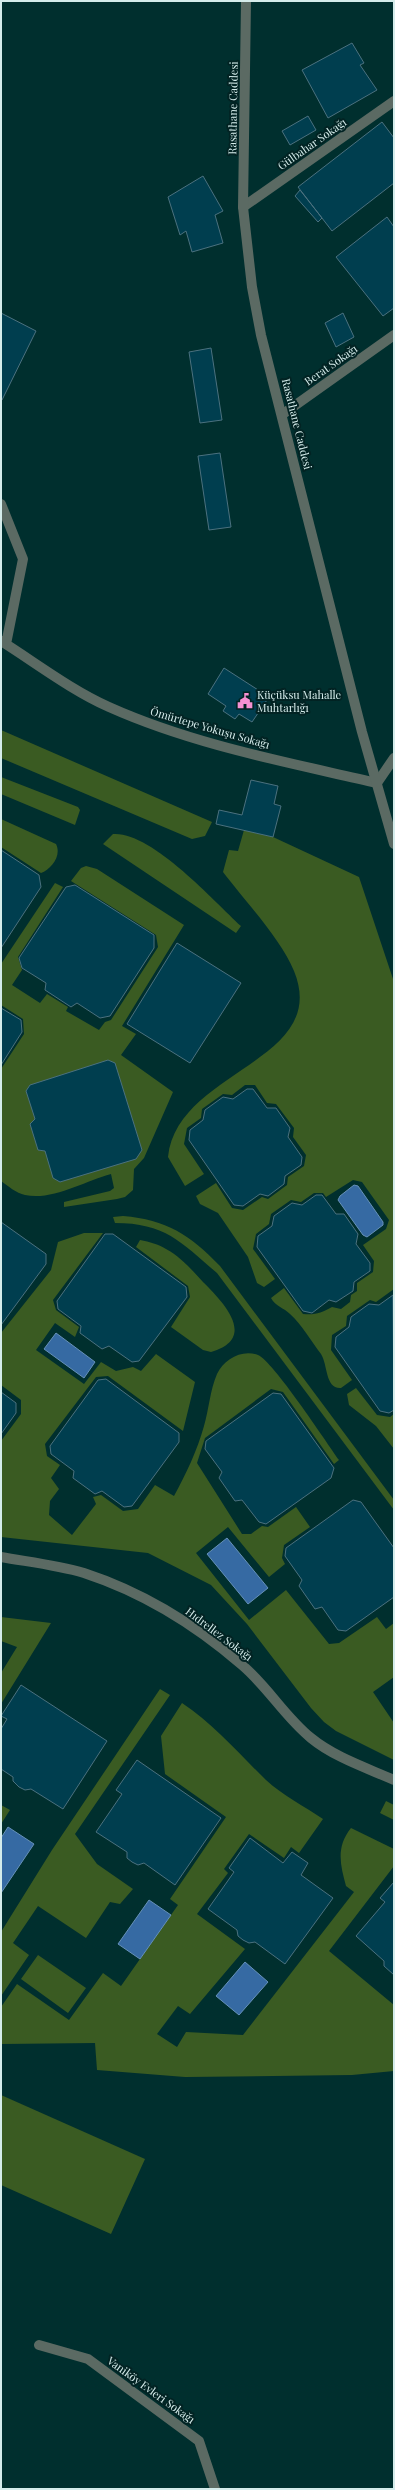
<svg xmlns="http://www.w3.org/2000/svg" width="395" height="2490" font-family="'Playfair Display',serif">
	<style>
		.green { fill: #3a5b22 }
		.water { fill: #366aa3; stroke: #6691b9 }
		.building { fill: #003e4f; stroke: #4b717f }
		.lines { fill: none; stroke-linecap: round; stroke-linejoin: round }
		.minor { stroke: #5b6a63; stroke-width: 10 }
		.tertiary { stroke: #5b6a63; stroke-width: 10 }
		.labels { text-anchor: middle; stroke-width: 4; stroke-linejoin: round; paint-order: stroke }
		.street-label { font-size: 11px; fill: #d5eceb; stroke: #022323 }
		.poi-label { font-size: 11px; fill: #d5eceb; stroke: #022323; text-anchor: start }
	</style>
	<rect width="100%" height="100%" fill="#002f2e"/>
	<!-- green -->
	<path class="green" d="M1 730 212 822 205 836 192 839 1 758Z
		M1 777 78 807 80 810 75 825 1 794Z
		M1 819 56 844C62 856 51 869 41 873L1 847Z
		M244 830 273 837 359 877 394 982V1289L376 1302 370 1300 347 1316 346 1326 332 1335 331 1350 352 1380 341 1388C325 1389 328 1365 321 1354 311 1341 302 1325 290 1314 284 1308 275 1306 271 1298L284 1288 303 1314C316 1315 321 1313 332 1307L341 1309 350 1302 351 1295 357 1291V1283L373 1272 374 1261 363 1245 386 1229 389 1220 362 1182 353 1180 326 1197 323 1193H314L301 1202 291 1200 271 1214 269 1224 256 1234 253 1249 275 1279 264 1287 257 1283 248 1257 218 1213 200 1204 196 1196 216 1183 232 1208 243 1210 262 1197 268 1199 287 1185 288 1177 304 1166 306 1155 293 1137 294 1128 276 1104 267 1103 255 1085H245L232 1095 223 1094 202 1109 201 1118 187 1128 184 1144 204 1174 185 1186 168 1157C177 1070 331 1062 294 971 281 939 245 901 223 872L229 850 238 851Z
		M113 834C151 831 214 901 241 926L236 933 103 844Z
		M86 866 97 869 184 925 122 1026 136 1034 121 1055 173 1092 144 1158 134 1169 133 1190 125 1197 117 1199 64 1207V1202L110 1191 114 1188 111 1174C85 1181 52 1201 25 1195 16 1193 8 1186 1 1181V1069L24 1034 23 1019 1 1005V964L55 883 63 887 18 957 22 970 12 985 40 1003 47 994 68 1007 66 1011 99 1030 105 1022 111 1020 158 947 156 935 71 881 81 868Z
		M123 1216C167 1220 189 1234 220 1266L394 1500V1510L217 1273C181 1242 165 1223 115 1223L113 1217Z
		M84 1233H103L53 1300 56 1310 79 1327 75 1337 55 1323 36 1350 84 1384 101 1362 116 1371 133 1367 141 1371 156 1354 195 1382 183 1431 108 1376 96 1377 45 1444 47 1456 60 1465 51 1478 59 1489 50 1501 49 1515 72 1535 96 1504 93 1497 101 1495 123 1511 138 1509 155 1485 174 1496C186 1474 197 1451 204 1426 209 1409 210 1390 217 1374 224 1359 242 1349 258 1355 273 1361 326 1442 339 1460L334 1464 283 1392 271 1389 205 1438 197 1463 242 1534H251L262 1526 268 1527 296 1507 310 1527 284 1545 282 1558 285 1564 269 1577 228 1527 196 1553 249 1620 286 1590 329 1644 339 1643 377 1617 386 1629 394 1623V1677L373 1692 394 1723V1760L336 1731 324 1722 311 1708 247 1624 211 1585 148 1553 1 1537V1441L21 1414V1400L1 1385V1333L51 1270 58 1242Z
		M140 1240C150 1242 158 1244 166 1249 181 1257 192 1270 203 1282 222 1301 259 1338 211 1352L203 1350 171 1327 190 1297 188 1286 136 1247Z
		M356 1388 377 1415 390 1417 394 1414V1449L376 1426 349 1405 347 1394Z
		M1 1617 51 1623 1 1704V1673L17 1647 1 1641Z
		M160 1689 170 1695 75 1834 97 1864 133 1889 120 1904 110 1902 86 1938 38 1906 13 1943 29 1955 1 1996V1932L52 1850Z
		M182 1703C214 1724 239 1754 266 1780 282 1795 304 1806 323 1819L299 1853 291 1847 284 1858 249 1834 224 1869 228 1873 197 1914 245 1949 190 2014 178 2006 157 2034 177 2047 186 2032 243 2035 354 1892 346 1886C340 1864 336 1847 351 1828L394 1849V1866L329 1951 394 2005V2071L352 2075 185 2077 97 2070 95 2043 1 2044V2007L17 1984 69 2020 103 1973 121 1986 178 1905 170 1899 226 1817 165 1774 161 1736Z
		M386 1801 394 1805V1820L380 1813Z
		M1 1805 10 1810 1 1824Z
		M38 1955 86 1988 68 2013 21 1979Z
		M1 2095 145 2159 111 2234 1 2185Z"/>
	<!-- water -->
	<path class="water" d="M354 1185 358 1186 383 1222V1225L367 1237 363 1235 338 1200 340 1196Z
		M56 1333 95 1362 84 1378 44 1349Z
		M227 1538 268 1588 248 1604 207 1554Z
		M8 1827 34 1844 1 1893V1838Z
		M149 1900 171 1915 140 1959 118 1944Z
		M245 1962 268 1982 239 2015 216 1996Z"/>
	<!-- building -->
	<path class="building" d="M352 43 364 63 360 65 377 90 328 118 302 70Z
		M308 116 316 130 290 145 282 131Z
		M382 122 394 138V183L332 231 298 187Z
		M203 176 223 211 215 215 223 243 192 252 186 231 180 235 168 197Z
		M300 190 322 218 318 222 295 196Z
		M387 217 394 227V308L383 316 336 257Z
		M1 313 36 331 2 400 1 399Z
		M343 313 354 337 336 347 325 323Z
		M211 348 222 420 200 423 189 352Z
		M220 453 231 527 209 530 198 456Z
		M224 668 269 697 252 722 239 714 235 719 223 711 226 706 208 694Z
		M251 780 278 786 274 804 281 806 273 837 216 824 219 810 242 815Z
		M1 850 39 875 41 887 1 948Z
		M75 885 154 935V948L110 1016 100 1018 77 1003 71 1007 45 990 46 983 22 968 19 958 66 887Z
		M177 943 241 983 190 1063 127 1024Z
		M1 1008 21 1020 22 1032 1 1065Z
		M108 1060 115 1063 142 1150 136 1159 60 1182 53 1178 45 1151 38 1150 30 1124 35 1119 26 1091 30 1085Z
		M247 1089H253L267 1108H276L290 1128 288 1137 302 1157 301 1165 285 1176 284 1184 268 1196 260 1194 243 1206 234 1205 189 1140 190 1130 203 1120 205 1110 223 1097 233 1099Z
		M316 1195H322L336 1214H344L358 1234 356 1244 370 1263V1271L354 1282 353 1291 336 1302 329 1300 312 1313 303 1311 257 1247 258 1236 272 1226 274 1216 292 1203 302 1205Z
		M1 1222 46 1254V1264L1 1325Z
		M105 1234H113L186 1287 187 1297 139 1361 132 1362 109 1346 102 1349 80 1333 81 1326 58 1309 57 1301Z
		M393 1295 394 1410 389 1413 380 1411 335 1347 336 1337 349 1327 351 1317 369 1304 379 1305Z
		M106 1379 179 1433V1442L132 1506 124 1507 102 1491 95 1494 73 1478 74 1471 51 1454 50 1446 98 1380Z
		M1 1392 16 1403V1413L1 1434Z
		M273 1393 281 1394 334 1468 331 1478 266 1524 259 1522 242 1500 235 1501 219 1478 222 1472 205 1449 206 1441Z
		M353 1500 361 1502 394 1548V1597L346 1631 338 1630 322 1607 315 1609 299 1586 302 1580 285 1556 286 1548Z
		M21 1685 107 1741 63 1809 31 1789 25 1790 19 1787 13 1781V1777L1 1769V1729L7 1719 1 1716Z
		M137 1760 221 1818 175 1885 144 1863 138 1865 132 1862 127 1858V1852L96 1832 122 1794 116 1790Z
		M250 1838 283 1863 292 1852 308 1863 301 1875 333 1898 285 1964 255 1942 249 1943 243 1940 238 1936 237 1930 208 1909 234 1872 229 1868Z
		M394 1882V1975L384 1966V1961L356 1936 385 1902 380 1898Z"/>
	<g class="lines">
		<!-- minor -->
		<path class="minor" d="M243 207 394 101
			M283 414 394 335
			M1 504 23 559 6 644
			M1 641C36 663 71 690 109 707 194 745 287 762 377 783L394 758
			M39 2345 88 2359 199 2441 215 2489"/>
		<!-- tertiary -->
		<path class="tertiary" d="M246 1 243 207 252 287 261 335 362 732 394 844
			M1 1557C29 1562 57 1565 84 1573 142 1592 197 1626 242 1665 268 1687 285 1717 311 1738 334 1757 367 1768 394 1780"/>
	</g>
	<!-- icons -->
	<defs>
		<symbol id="civic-bare" viewBox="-9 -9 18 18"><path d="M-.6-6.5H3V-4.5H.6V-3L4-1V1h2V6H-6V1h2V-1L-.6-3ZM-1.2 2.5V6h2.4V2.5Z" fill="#f591d2" stroke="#022323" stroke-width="2.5" paint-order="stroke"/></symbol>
	</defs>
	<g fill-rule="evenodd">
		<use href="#civic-bare" x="234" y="690" width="22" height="22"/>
	</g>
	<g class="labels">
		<!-- street labels -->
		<g class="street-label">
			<text transform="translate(233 108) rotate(-89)" y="4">Rasathane Caddesi</text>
			<text transform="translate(312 144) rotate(-35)" y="4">Gülbahar Sokağı</text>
			<text transform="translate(331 365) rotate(-35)" y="4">Berat Sokağı</text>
			<text transform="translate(297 424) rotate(76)" y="4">Rasathane Caddesi</text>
			<text transform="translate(210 728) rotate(16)" y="4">Ömürtepe Yokuşu Sokağı</text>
			<text transform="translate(219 1634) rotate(37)" y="4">Hıdrellez Sokağı</text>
			<text transform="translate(151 2390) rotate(36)" y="4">Vaniköy Evleri Sokağı</text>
		</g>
		<!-- poi labels -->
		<g class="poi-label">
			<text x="257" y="699">Küçüksu Mahalle<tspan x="257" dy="13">Muhtarlığı</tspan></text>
		</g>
	</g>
	<!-- border -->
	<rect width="395" height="2490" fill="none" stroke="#d5eceb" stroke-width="4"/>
</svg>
